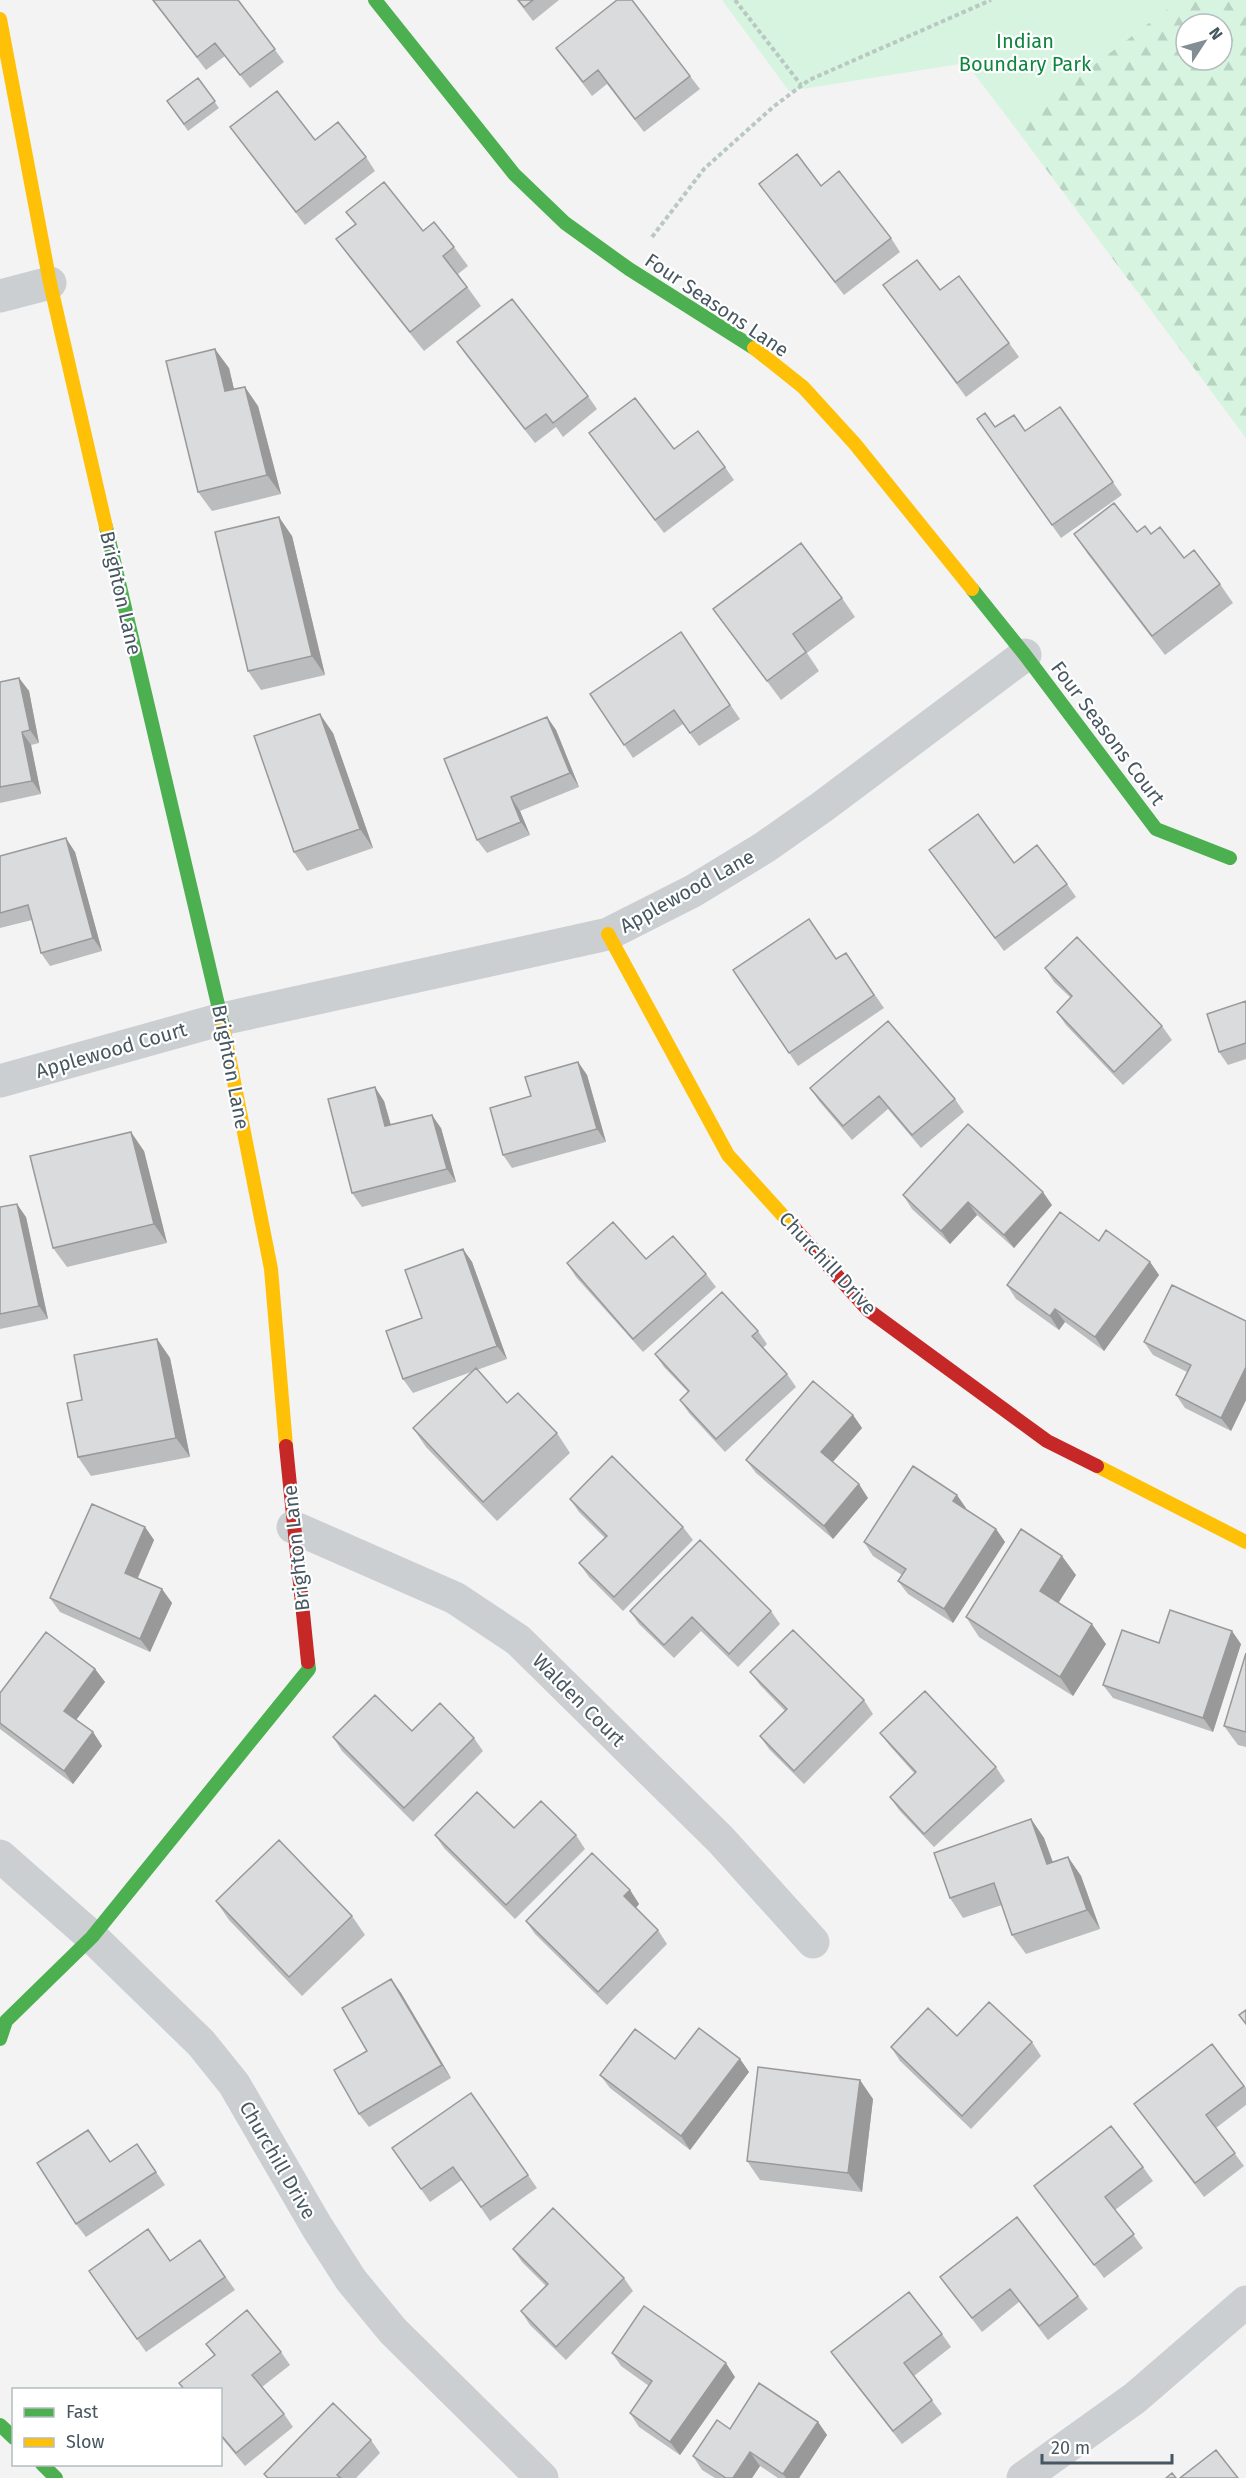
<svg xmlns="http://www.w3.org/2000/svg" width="1246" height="2478" font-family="'Fira Sans',sans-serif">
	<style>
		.forest { fill: url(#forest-firs); fill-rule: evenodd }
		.green { fill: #d6f4df }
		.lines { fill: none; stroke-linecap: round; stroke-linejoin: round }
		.path { stroke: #b9c8c2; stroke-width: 4; stroke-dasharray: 4.5 3; stroke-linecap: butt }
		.street { stroke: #cbcfd2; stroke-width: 33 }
		.fast { stroke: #4caf50; stroke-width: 14 }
		.slow { stroke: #ffc107; stroke-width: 14 }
		.jam { stroke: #c62828; stroke-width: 14 }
		.wall { fill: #bbbcbd }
		.shaded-wall { fill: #99999a }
		.building { fill: #dadbdc; stroke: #99999a; stroke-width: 1.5 }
		.labels { text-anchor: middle; stroke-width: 4.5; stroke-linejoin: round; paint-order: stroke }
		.park-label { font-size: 20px; fill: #0f8640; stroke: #fff }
		.street-label { font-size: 20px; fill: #475761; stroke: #fff }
	</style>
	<defs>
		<pattern id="forest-firs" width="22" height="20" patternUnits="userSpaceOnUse" patternTransform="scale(1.5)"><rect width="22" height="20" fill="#d6f4df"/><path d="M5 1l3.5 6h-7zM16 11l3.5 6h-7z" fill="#b9d3c2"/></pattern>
	</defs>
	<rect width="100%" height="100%" fill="#f3f3f3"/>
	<!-- forest -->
	<path class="forest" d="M1179 0H1246V438L1014 126ZM1186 24H1222V60H1186Z"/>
	<!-- green -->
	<path class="green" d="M722 0H1179L1014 126 966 63 789 91Z"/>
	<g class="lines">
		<!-- path -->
		<path class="path" d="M735 0 801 85
			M652 237 704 169 773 107 809 80 991 0"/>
		<!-- street -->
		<path class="street" d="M0 296 50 283
			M0 1081 222 1019 608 934 693 891 765 847 822 807 1025 655
			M293 1527 455 1598 518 1640 721 1840 813 1942
			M0 1856 92 1937 201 2043 234 2084 317 2227 351 2280 393 2331 542 2478
			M1023 2478 1135 2398 1246 2302"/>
		<!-- fast -->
		<path class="fast" d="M375 0 514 174 565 223 629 269 754 348
			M106 527 223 1026
			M972 589 1025 655 1156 829 1230 858
			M0 2039 6 2021 92 1937 309 1669 308 1662
			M0 2425 14 2438
			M42 2464 56 2478"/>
		<!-- slow -->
		<path class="slow" d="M0 19 50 283 106 527
			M754 348 803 387 855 444 972 589
			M608 934 728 1155 795 1229
			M223 1026 271 1269 286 1446
			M1097 1466 1246 1542"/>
		<!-- jam -->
		<path class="jam" d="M795 1229 868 1310 1047 1441 1097 1466
			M286 1446 308 1662"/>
	</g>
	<!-- wall -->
	<path class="wall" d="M152 0H238L284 62 250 88 225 56 206 70Z
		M517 0H559L533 21Z
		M556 48 690 76 700 89 644 132 607 84 592 96Z
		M198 78 219 108 188 131 167 101Z
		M230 127 315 140 366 157 375 171 305 225Z
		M759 184 821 186 891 238 900 252 844 295Z
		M346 212 423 231 454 247 468 266 458 274 481 306 424 351 350 258 336 239 355 224Z
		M883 285 940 290 1009 343 1019 357 966 397Z
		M457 342 588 396 597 409 563 437 556 427 535 443 466 355Z
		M229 368 234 389 258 406 281 494 212 511 198 492Z
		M1060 407 1122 495 1061 538 977 419 995 427 1025 431Z
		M589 433 674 449 725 467 734 480 664 533Z
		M1137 532 1151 534 1184 558 1220 584 1233 603 1165 655 1087 553 1074 534Z
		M292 536 325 675 261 690 248 671Z
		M842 598 855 617 807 653 819 671 781 700 713 609Z
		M681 632 740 719 699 746 683 724 633 758 590 694Z
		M19 678 29 691 39 743 31 745 41 794 0 803V682Z
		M547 717 556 730 579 787 520 811 530 835 487 853 477 840Z
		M333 733 373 848 307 871 294 852Z
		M929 850 1014 863 1067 884 1076 897 1004 951Z
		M75 852 102 951 50 966 41 953 32 920 0 928V856Z
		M846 953 884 1008 798 1066 733 970 836 959Z
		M1045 968 1162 1026 1172 1040 1123 1085 1066 1025 1057 1012 1071 998 1054 982Z
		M1246 1001V1059L1228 1065 1219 1052Z
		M578 1062 587 1075 606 1142 512 1168 503 1155 531 1096Z
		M810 1088 955 1099 964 1112 921 1148 888 1109 852 1140 819 1101Z
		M384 1101 391 1125 441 1128 456 1182 362 1207 352 1193Z
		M144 1151 167 1243 67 1267 53 1248Z
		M903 1195 1052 1205 1014 1248 977 1215 950 1244 912 1209Z
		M0 1207 26 1217 48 1319 0 1329Z
		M1099 1241 1150 1262 1159 1275 1104 1351 1065 1322 1059 1330 1016 1299 1007 1285Z
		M463 1249 472 1262 507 1359 477 1370 507 1403 557 1433 570 1453 497 1521 426 1447 413 1428 474 1371 413 1393 403 1379 422 1318Z
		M646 1259 706 1274 716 1287 643 1352 576 1277 567 1263Z
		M1246 1321V1400L1231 1431 1185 1408 1176 1395 1187 1372 1153 1355 1144 1342Z
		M758 1331 767 1344 763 1348 787 1374 796 1387 725 1452 689 1413 680 1400 688 1392 664 1367 655 1354Z
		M157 1339 170 1358 190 1457 91 1476 78 1457Z
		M853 1415 862 1428 833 1462 868 1498 833 1539 756 1473 746 1460Z
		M570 1499 683 1527 693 1540 623 1611 589 1577 579 1563 605 1538 579 1512Z
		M966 1508 965 1509 996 1529 1005 1542 953 1623 908 1594 898 1581 902 1575 873 1556 864 1542Z
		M145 1527 154 1540 138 1578 162 1589 172 1603 150 1652 60 1612 50 1598Z
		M1076 1575 1058 1602 1106 1644 1073 1696 979 1637 966 1617Z
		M630 1611H771L780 1624 738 1667 701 1631 674 1658 639 1624Z
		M1159 1643 1241 1644 1213 1732 1113 1698 1103 1685Z
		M1246 1653V1747L1238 1745 1224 1726Z
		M95 1669 105 1682 76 1720 93 1732 102 1746 73 1784 0 1729V1693Z
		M750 1672 864 1700 873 1714 804 1784 769 1749 760 1736 785 1711 760 1685Z
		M412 1731 474 1738 483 1751 413 1822 342 1751 333 1737Z
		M880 1733 996 1767 1005 1781 934 1847 899 1810 890 1797 915 1774 890 1746Z
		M1031 1819 1044 1838 1053 1862 1068 1857 1081 1876 1100 1929 1026 1954 1012 1935 1002 1905 963 1918 950 1898Z
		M435 1835H576L585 1849 515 1919 444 1848Z
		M630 1890 639 1904 636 1908 658 1930 667 1944 607 2005 535 1934 526 1921Z
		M216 1901 352 1916 365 1935 302 1996 229 1920Z
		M391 1979 401 1993 451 2078 369 2127 359 2114 367 2051Z
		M957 2036 1032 2042 1041 2056 971 2129 900 2061 891 2047Z
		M1212 2044 1246 2088V2105L1216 2128 1244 2166 1204 2197 1134 2104Z
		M675 2059H740L749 2072 690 2150 610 2088 600 2075Z
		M471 2093 537 2188 490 2221 462 2180 430 2202 392 2148Z
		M873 2099 862 2192 760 2180 747 2161Z
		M137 2144 165 2185 86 2237 76 2224 110 2162Z
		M1143 2167 1153 2181 1115 2210 1143 2248 1104 2278 1034 2186Z
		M200 2240 235 2290 146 2352 89 2271 170 2261Z
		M513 2249 624 2278 633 2291 566 2360 530 2325 521 2311 546 2286 522 2262Z
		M940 2277 1078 2296 1088 2309 1048 2340 1019 2302 982 2332Z
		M942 2334 951 2347 914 2376 942 2414 902 2444 841 2366 831 2352Z
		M206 2344 281 2352 290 2365 262 2387 284 2414 293 2427 245 2466 220 2436V2390H184L179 2383 214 2355Z
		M612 2353 735 2377 680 2455 639 2427 630 2413 649 2386 621 2366Z
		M818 2422 827 2435 799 2478H778L760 2466 752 2478H715L702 2470 693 2456 730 2429Z
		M371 2440 380 2453 356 2478H267L264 2474Z"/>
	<!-- shaded-wall -->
	<path class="shaded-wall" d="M215 349 229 368 239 411 225 391Z
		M245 387 258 406 281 494 267 475Z
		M279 517 292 536 325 675 312 656Z
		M19 678 29 691 39 743 30 730Z
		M320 714 333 733 373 848 360 829Z
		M547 717 556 730 579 787 570 773Z
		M22 732 31 745 41 794 32 781Z
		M511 797 520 811 530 835 521 822Z
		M66 838 75 852 102 951 93 938Z
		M578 1062 587 1075 606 1142 597 1129Z
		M375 1087 384 1101 395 1140 385 1126Z
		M432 1115 441 1128 456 1182 447 1169Z
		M131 1132 144 1151 167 1243 154 1224Z
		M1043 1192 1052 1205 1014 1248 1004 1235Z
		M968 1202 977 1215 950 1244 941 1231Z
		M17 1204 26 1217 48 1319 39 1306Z
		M463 1249 472 1262 507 1359 497 1346Z
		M1150 1262 1159 1275 1104 1351 1095 1337Z
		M1055 1309 1065 1322 1059 1330 1050 1316Z
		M157 1339 170 1358 190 1457 176 1438Z
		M1246 1367V1400L1231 1431 1221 1418Z
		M853 1415 862 1428 830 1465 821 1452Z
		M859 1484 868 1498 833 1539 824 1526Z
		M957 1495 966 1508 962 1515 953 1501Z
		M145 1527 154 1540 134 1586 125 1573Z
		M996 1529 1005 1542 953 1623 944 1609Z
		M1062 1556 1076 1575 1054 1610 1040 1591Z
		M162 1589 172 1603 150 1652 140 1639Z
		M1092 1624 1106 1644 1073 1696 1060 1677Z
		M1232 1631 1241 1644 1213 1732 1203 1718Z
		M95 1669 105 1682 73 1724 64 1711Z
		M93 1732 102 1746 73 1784 64 1771Z
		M1031 1819 1044 1838 1060 1883 1047 1864Z
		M1068 1857 1081 1876 1100 1929 1087 1910Z
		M630 1890 639 1904 634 1910 624 1896Z
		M391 1979 401 1993 451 2078 442 2065Z
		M740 2059 749 2072 690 2150 681 2136Z
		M860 2080 873 2099 862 2192 848 2173Z
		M726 2363 735 2377 680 2455 670 2442Z
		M818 2422 827 2435 799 2478H786L783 2474Z
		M750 2452 760 2466 752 2478H733Z"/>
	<!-- building -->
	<path class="building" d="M153 0H238L275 49 240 75 215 43 197 57Z
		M518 0H533L524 7Z
		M617 0H632L690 76 635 119 598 70 583 82 556 48Z
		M198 78 215 101 184 124 167 101Z
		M277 91 315 140 338 122 366 157 296 212 230 127Z
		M797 154 821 186 839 171 891 238 835 282 759 184Z
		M384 182 423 231 434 222 454 247 443 256 467 287 410 332 336 239 356 224 346 212Z
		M917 260 940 290 959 276 1009 343 957 383 883 285Z
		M512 299 588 396 553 423 546 414 525 429 457 342Z
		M215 349 225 391 245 387 267 475 198 492 166 361Z
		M635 398 674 449 698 431 725 467 655 520 589 433Z
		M1060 407 1113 482 1052 525 977 419 985 413 995 427 1014 415 1025 431Z
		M1114 503 1137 532 1145 526 1151 534 1160 527 1184 558 1194 550 1220 584 1152 636 1074 534Z
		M279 517 312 656 248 671 215 532Z
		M801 543 842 598 793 634 806 652 767 681 713 609Z
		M681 632 730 705 690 733 674 710 624 745 590 694Z
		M19 678 30 730 22 732 32 781 0 787V682Z
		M320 714 360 829 294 852 254 736Z
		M547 717 570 773 511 797 521 822 477 840 444 759Z
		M978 814 1014 863 1037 845 1067 884 995 938 929 850Z
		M66 838 93 938 41 953 28 905 0 913V856Z
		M809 919 836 959 846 953 874 995 789 1053 733 970Z
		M1077 937 1162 1026 1114 1072 1057 1012 1072 996 1045 968Z
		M1246 1001V1043L1219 1052 1207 1014Z
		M888 1021 955 1099 912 1135 879 1096 843 1126 810 1088Z
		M578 1062 597 1129 503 1155 490 1108 531 1096 525 1077Z
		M375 1087 385 1126 432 1115 447 1169 352 1193 328 1099Z
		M968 1124 1043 1192 1004 1235 968 1202 941 1231 903 1195Z
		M131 1132 154 1224 53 1248 30 1156Z
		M17 1204 39 1306 0 1314V1207Z
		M1060 1212 1099 1241 1106 1230 1150 1262 1095 1337 1055 1309 1050 1316 1007 1285Z
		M613 1222 646 1259 673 1236 706 1274 633 1339 567 1263Z
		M463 1249 497 1346 403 1379 386 1331 422 1318 405 1270Z
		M1172 1285 1246 1321V1367L1221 1418 1176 1395 1191 1365 1144 1342Z
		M722 1292 758 1331 752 1336 787 1374 716 1439 680 1400 689 1391 655 1354Z
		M157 1339 176 1438 78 1457 67 1403 82 1400 74 1355Z
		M476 1368 507 1403 518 1393 557 1433 483 1502 413 1428Z
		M813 1381 853 1415 821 1452 859 1484 824 1526 746 1460Z
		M612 1456 683 1527 614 1597 579 1563 607 1536 570 1499Z
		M913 1466 957 1495 953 1501 996 1529 944 1609 898 1581 906 1569 864 1542Z
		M92 1504 145 1527 125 1573 162 1589 140 1639 50 1598Z
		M1021 1529 1062 1556 1040 1591 1092 1624 1060 1677 966 1617Z
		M700 1540 771 1611 729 1654 692 1617 664 1645 630 1611Z
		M1170 1610 1232 1631 1203 1718 1103 1685 1122 1630 1159 1643Z
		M793 1630 864 1700 794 1771 760 1736 787 1709 750 1672Z
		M46 1632 95 1669 64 1711 93 1732 64 1771 0 1723V1693Z
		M1246 1653V1732L1224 1726Z
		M925 1691 996 1767 924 1834 890 1797 916 1772 880 1733Z
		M375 1695 412 1731 440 1703 474 1738 404 1808 333 1737Z
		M477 1792 514 1828 541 1801 576 1835 506 1905 435 1835Z
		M1031 1819 1047 1864 1068 1857 1087 1910 1012 1935 994 1883 950 1898 934 1853Z
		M279 1840 352 1916 289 1977 216 1901Z
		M592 1853 630 1890 624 1896 658 1930 598 1992 526 1921Z
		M391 1979 442 2065 359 2114 334 2070 367 2051 342 2008Z
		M989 2002 1032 2042 962 2116 891 2047 928 2008 957 2036Z
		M1246 2010V2024L1239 2015Z
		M699 2028 740 2059 681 2136 600 2075 635 2029 675 2059Z
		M1212 2044 1244 2086 1206 2115 1235 2153 1195 2183 1134 2104Z
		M758 2067 860 2080 848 2173 747 2161Z
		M471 2093 528 2175 481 2207 453 2167 421 2189 392 2148Z
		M1111 2126 1143 2167 1105 2197 1134 2234 1094 2265 1034 2186Z
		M88 2130 110 2162 137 2144 156 2172 76 2224 37 2163Z
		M553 2208 624 2278 556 2347 521 2311 548 2284 513 2249Z
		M1017 2217 1078 2296 1039 2326 1010 2289 972 2318 940 2277Z
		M148 2229 170 2261 200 2240 225 2277 137 2339 89 2271Z
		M909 2292 942 2334 904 2363 932 2400 893 2431 831 2352Z
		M644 2306 726 2363 670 2442 630 2413 652 2381 612 2353Z
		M247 2310 281 2352 252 2375 284 2414 236 2453 220 2434V2390H185L179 2383 215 2355 206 2344Z
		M759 2383 818 2422 783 2474 750 2452 733 2478H726L693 2456 717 2420 730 2429Z
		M333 2403 371 2440 337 2475 341 2478H268L264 2474Z
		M1216 2450 1238 2478H1180Z
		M1172 2473 1176 2478H1166Z"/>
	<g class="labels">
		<!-- park labels -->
		<g class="park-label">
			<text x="1025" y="48">Indian<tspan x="1025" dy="23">Boundary Park</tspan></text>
		</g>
		<!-- street labels -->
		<g class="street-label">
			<text transform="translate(717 305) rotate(34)" y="7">Four Seasons Lane</text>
			<text transform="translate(121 593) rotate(77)" y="7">Brighton Lane</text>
			<text transform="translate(1108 733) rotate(53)" y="7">Four Seasons Court</text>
			<text transform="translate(687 891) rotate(-29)" y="7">Applewood Lane</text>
			<text transform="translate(111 1050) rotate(-16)" y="7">Applewood Court</text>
			<text transform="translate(231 1067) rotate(79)" y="7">Brighton Lane</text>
			<text transform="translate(828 1263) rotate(47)" y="7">Churchill Drive</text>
			<text transform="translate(296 1548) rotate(-96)" y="7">Brighton Lane</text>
			<text transform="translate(579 1700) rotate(45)" y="7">Walden Court</text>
			<text transform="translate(278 2160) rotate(60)" y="7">Churchill Drive</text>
		</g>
	</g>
	<!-- legend -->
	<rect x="12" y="2388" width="210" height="78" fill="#ffffff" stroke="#b5bcc0" stroke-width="1.5"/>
	<rect x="24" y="2408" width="30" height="9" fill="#4caf50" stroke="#b5bcc0" stroke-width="1.5"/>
	<text x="66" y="2418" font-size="18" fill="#475761">Fast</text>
	<rect x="24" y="2438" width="30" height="9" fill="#ffc107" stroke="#b5bcc0" stroke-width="1.5"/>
	<text x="66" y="2448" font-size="18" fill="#475761">Slow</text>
	<!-- north arrow -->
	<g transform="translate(1204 42) rotate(54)"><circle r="28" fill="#ffffff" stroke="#b5bcc0" stroke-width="1.5"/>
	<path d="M0-4.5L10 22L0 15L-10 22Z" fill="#838e94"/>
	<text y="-9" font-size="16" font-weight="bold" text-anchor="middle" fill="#475761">N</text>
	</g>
	<!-- scale -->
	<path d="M1042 2454v9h130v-9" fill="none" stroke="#475761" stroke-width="3"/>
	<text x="1051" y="2454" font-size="18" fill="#475761" stroke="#ffffff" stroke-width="4.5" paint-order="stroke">20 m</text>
</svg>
